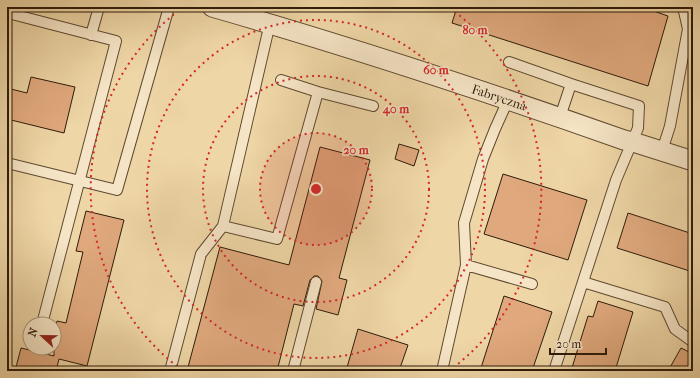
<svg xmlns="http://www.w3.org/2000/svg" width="700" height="378" font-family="'IM FELL French Canon',serif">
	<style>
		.building { fill: #e0a97d; stroke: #2d1b09 }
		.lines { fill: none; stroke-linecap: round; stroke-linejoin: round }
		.lane-casing { stroke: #5e4a30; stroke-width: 12 }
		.street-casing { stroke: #5e4a30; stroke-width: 21 }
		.lane { stroke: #f5e4c5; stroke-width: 10 }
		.street { stroke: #f5e4c5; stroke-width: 19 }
		.ring { fill: none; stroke: #d62828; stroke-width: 2; stroke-dasharray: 2 4 }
		.labels { text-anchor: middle; stroke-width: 3; stroke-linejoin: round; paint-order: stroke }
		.street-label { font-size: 13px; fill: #2d1b09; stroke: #f5e4c5 }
		.centre { fill: #d62828; stroke: #f5e4c5; stroke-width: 2 }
		.ring-label { font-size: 12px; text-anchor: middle; font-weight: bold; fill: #d62828; stroke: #f5e4c5; stroke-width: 3; stroke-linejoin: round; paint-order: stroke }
	</style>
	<rect width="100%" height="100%" fill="#efd6a6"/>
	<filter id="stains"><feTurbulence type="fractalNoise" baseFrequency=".005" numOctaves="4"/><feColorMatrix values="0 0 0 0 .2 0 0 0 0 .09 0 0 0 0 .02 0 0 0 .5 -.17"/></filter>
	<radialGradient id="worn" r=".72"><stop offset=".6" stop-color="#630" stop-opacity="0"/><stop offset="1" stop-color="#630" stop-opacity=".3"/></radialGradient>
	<!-- building -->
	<path class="building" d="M457 7H642L668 16 648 86 452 23Z
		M31 77 75 87 64 133 7 119V88L27 93Z
		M399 144 419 150 414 166 395 159Z
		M320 147 370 160 339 278 347 280 338 315 316 309 322 281 318 276H314L310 280 303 306 294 304 277 371H187L220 247 289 265Z
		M503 174 587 200 568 260 484 234Z
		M86 211 124 220 87 366 59 359 56 371H15L21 348 54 356V333L57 321 66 323 83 252 76 251Z
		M628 213 693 234V272L617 248Z
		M504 296 552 312 532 371H480Z
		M598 301 633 312 615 371H571L588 316 593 317Z
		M358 329 408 345 399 371H346Z
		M681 348 693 354V371H668Z"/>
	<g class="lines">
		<defs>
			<path id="lane" d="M8 13 116 41 42 324
				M91 35 99 7
				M509 62 571 84 560 117
				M281 80 318 92 373 106
				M662 151 670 126 688 29 683 7
				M7 163 117 190 169 7
				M223 226 270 23
				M466 265 532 284
				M583 282 665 307 675 329 693 342
				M170 371 201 254 223 226 277 239 318 92
				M293 371 316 282
				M442 371 466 265 464 223 483 159 495 129 508 100
				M554 371 616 180 638 128 639 106 571 84"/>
			<g id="street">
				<path id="s1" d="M212 7C351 47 488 92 624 140L633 142 693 161"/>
			</g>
		</defs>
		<!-- lane casing -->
		<use href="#lane" class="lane-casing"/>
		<!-- street casing -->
		<use href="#street" class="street-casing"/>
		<!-- lane -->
		<use href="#lane" class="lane"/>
		<!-- street -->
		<use href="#street" class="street"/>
	</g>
	<!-- distance rings -->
	<circle cx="316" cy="189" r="56" fill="#d62828" fill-opacity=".12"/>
	<g class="ring">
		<circle cx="316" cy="189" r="56"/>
		<circle cx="316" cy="189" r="113"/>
		<circle cx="316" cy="189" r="169"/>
		<path d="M182 370A225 225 0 0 1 182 8M450 8A225 225 0 0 1 450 370"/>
	</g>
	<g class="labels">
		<!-- street labels -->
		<g class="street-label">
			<text dy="5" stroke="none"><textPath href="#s1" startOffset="301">Fabryczna</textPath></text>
		</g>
	</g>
	<circle cx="316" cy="189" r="6" class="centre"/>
	<g class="ring-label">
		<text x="475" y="34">80 m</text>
		<text x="436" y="74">60 m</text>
		<text x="396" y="113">40 m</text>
		<text x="356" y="154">20 m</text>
	</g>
	<!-- margin -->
	<rect width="700" height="378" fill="none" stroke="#efd6a6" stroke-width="24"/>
	<rect x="8" y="8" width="684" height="362" fill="none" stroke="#2d1b09" stroke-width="2"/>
	<rect x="12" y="12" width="676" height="354" fill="none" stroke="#2d1b09"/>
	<!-- north arrow -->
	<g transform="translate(42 336) rotate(292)"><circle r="19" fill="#f5e4c5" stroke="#a5947a"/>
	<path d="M0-3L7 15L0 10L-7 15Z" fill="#8f2418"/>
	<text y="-6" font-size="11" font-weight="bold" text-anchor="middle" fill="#2d1b09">N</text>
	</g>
	<!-- scale -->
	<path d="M550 348v6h56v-6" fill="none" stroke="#2d1b09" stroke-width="2"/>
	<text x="556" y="348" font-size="12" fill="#2d1b09" stroke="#f5e4c5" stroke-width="3" paint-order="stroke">20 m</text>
	<rect width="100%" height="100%" filter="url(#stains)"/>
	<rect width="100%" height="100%" fill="url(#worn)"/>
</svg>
